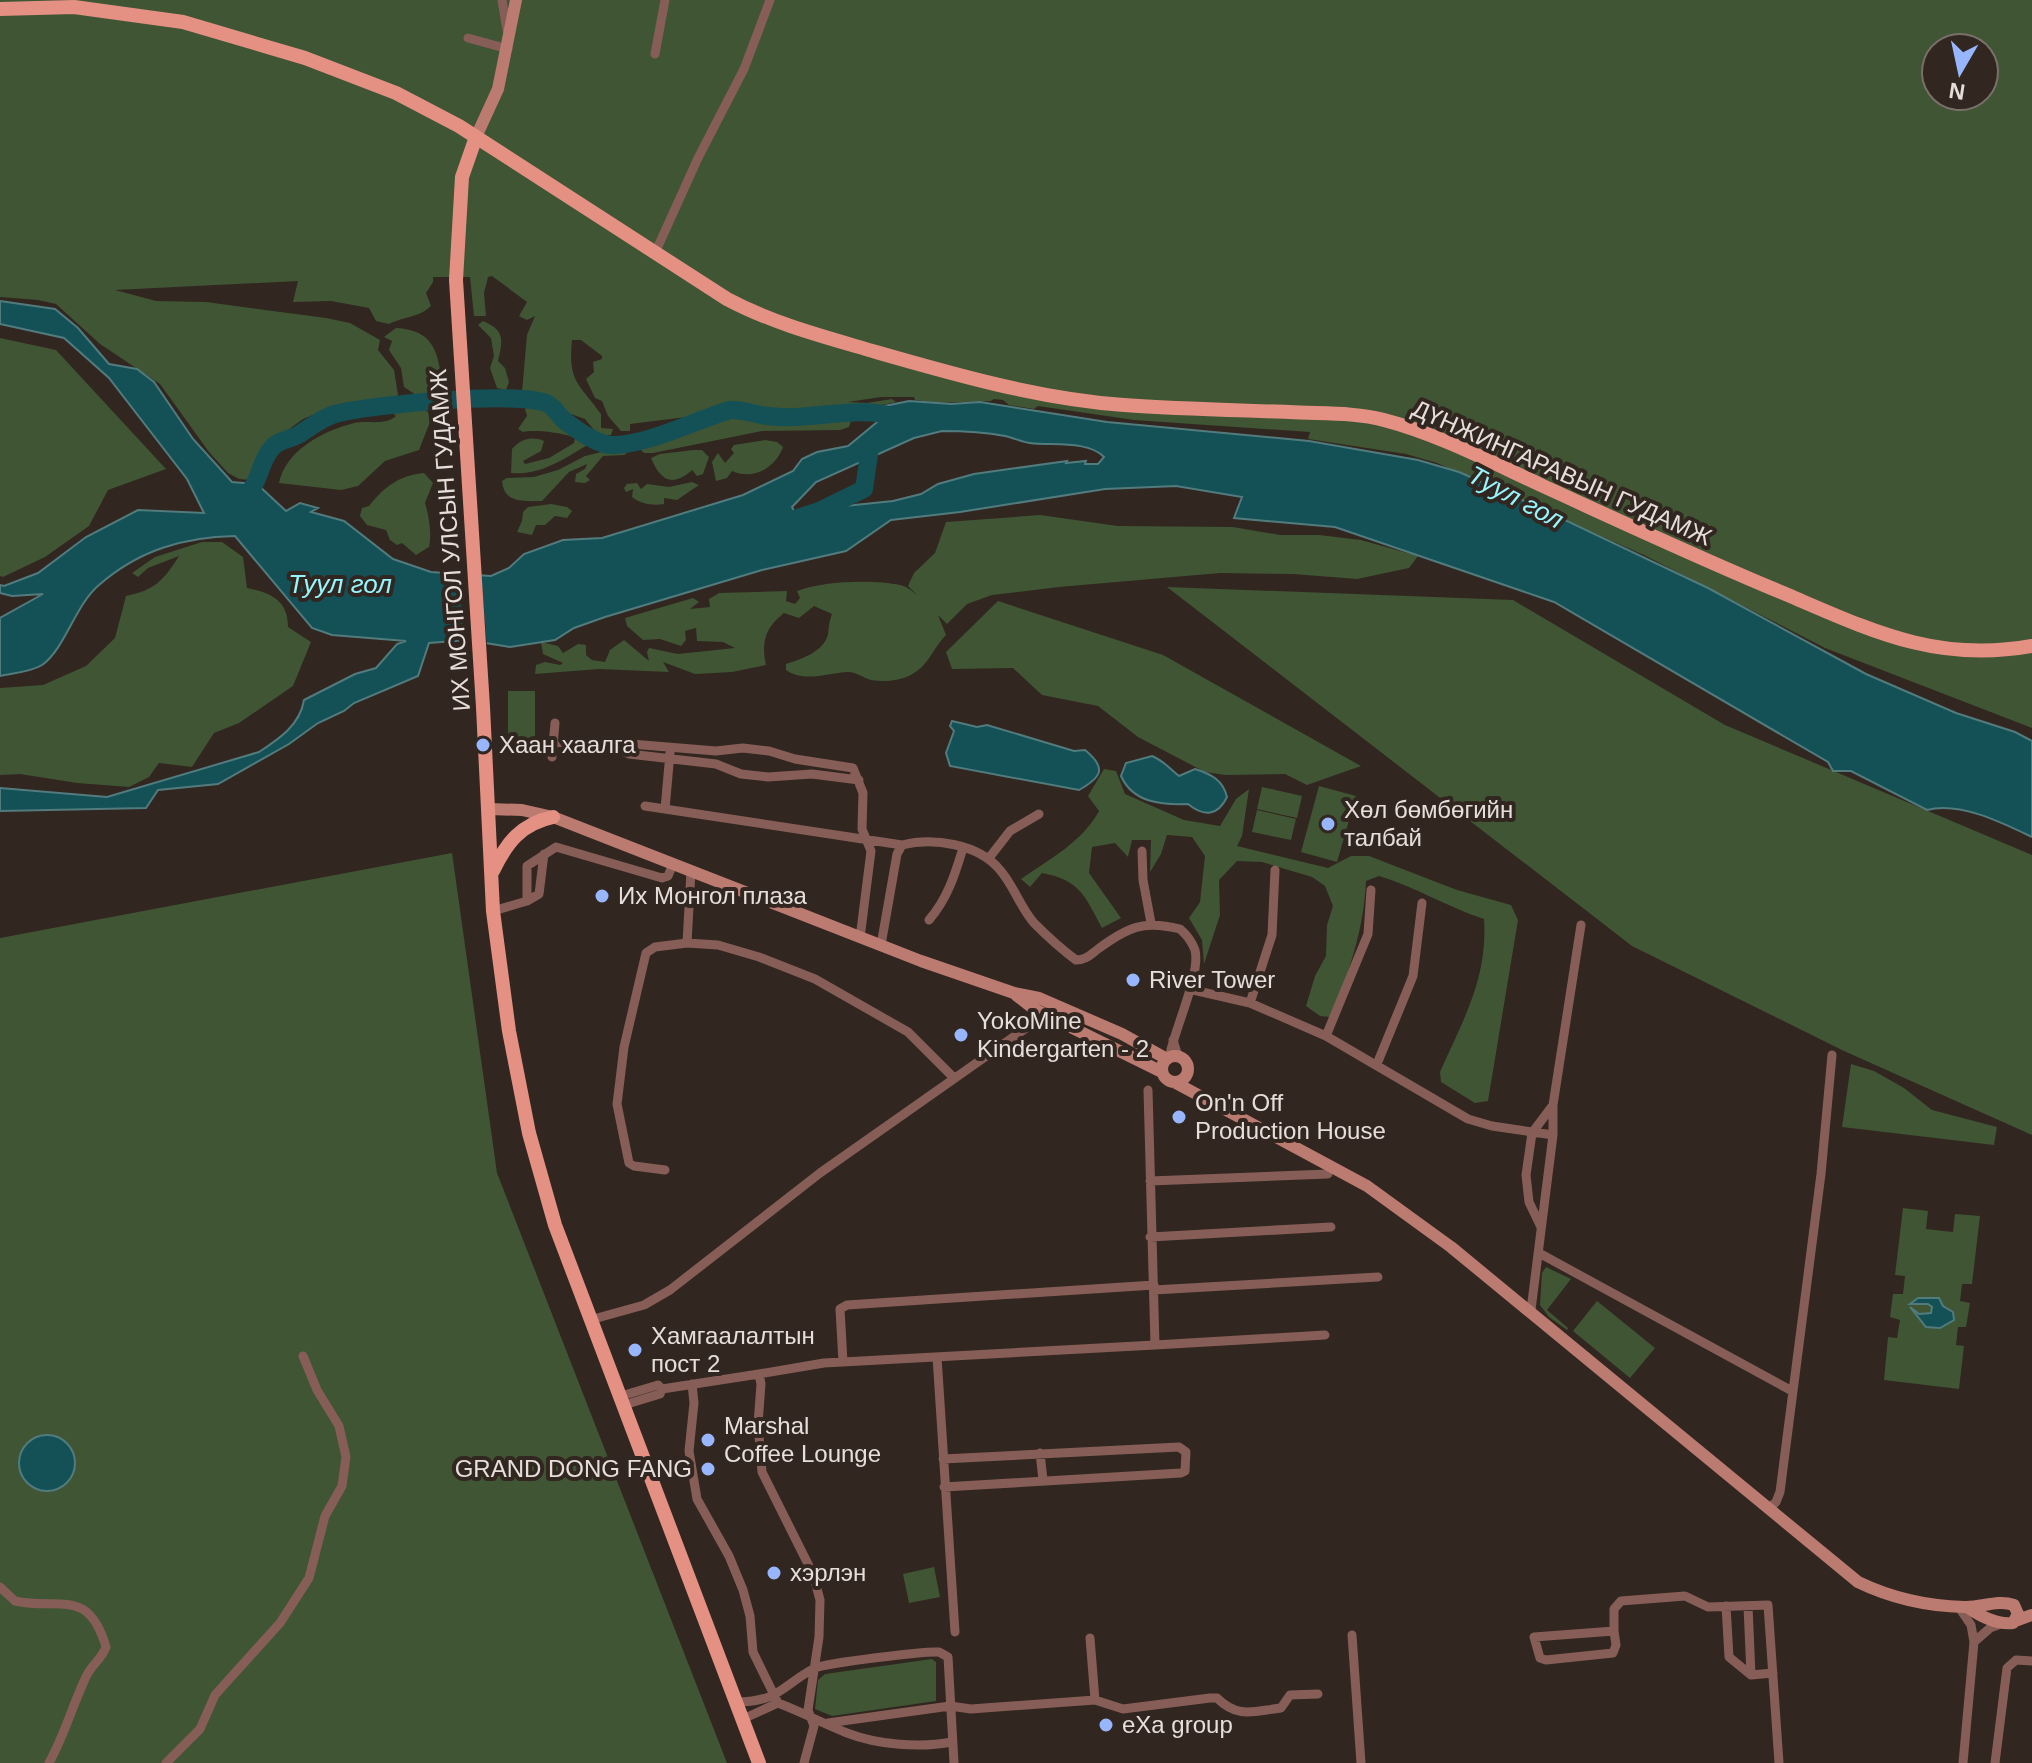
<svg xmlns="http://www.w3.org/2000/svg" width="2032" height="1763" font-family="Helvetica,sans-serif">
	<style>
		.green { fill: #3f5533; fill-rule: evenodd }
		.water { fill: #135156; stroke: #527b7e; stroke-width: 2; fill-rule: evenodd }
		.pier { fill: #322620 }
		.lines { fill: none; stroke-linecap: round; stroke-linejoin: round }
		.river { stroke: #135156; stroke-width: 18 }
		.street { stroke: #865e57; stroke-width: 9 }
		.secondary { stroke: #bb7b71; stroke-width: 12 }
		.primary { stroke: #e49184; stroke-width: 14 }
		.poi-dot { fill: #97b6fd; stroke: #322620; stroke-width: 3 }
		.labels { text-anchor: middle; stroke-width: 8; stroke-linejoin: round; paint-order: stroke }
		.street-label { font-size: 24px; fill: #e6deda; stroke: #322620 }
		.poi-label { font-size: 24px; fill: #e6deda; stroke: #322620; text-anchor: start }
		.water-label { font-size: 26px; font-style: italic; fill: #96f5fd; stroke: #322620 }
	</style>
	<rect width="100%" height="100%" fill="#322620"/>
	<!-- green -->
	<path class="green" d="M0 0H2032V728L1825 648 1646 556 1437 463 1406 454 1308 439 1310 432 1134 420 1038 406 1034 409 1009 405 1003 400 994 399 991 401 938 403 915 400 914 397H881L848 402 867 403 892 399 896 402 858 410 769 411 735 406 695 416 630 424V431H621L608 416 602 401 595 398 586 379 594 372 593 362 602 359V356L581 340H572C568 382 578 382 601 414V428L613 429 611 435H598L585 419 568 413 543 397 522 392 527 335 535 316 527 320 519 316 527 302 492 276 488 277 484 293 486 316H474L470 277H433V282L426 293 431 306C418 318 405 316 389 324L376 321 369 308 331 301 293 302 298 281 115 290 156 301 206 302 326 318 350 323 380 340 378 350 394 370 398 395 394 399 335 406 303 419 266 446 251 480 239 479 228 473 209 452 160 384 100 344 56 304 38 300 0 297ZM1936 48H1984V96H1936Z
		M483 321C505 330 503 340 498 361L505 368 509 382 506 390 497 388 490 368 494 356 491 338 478 325Z
		M396 328C434 330 438 352 442 383L432 395H416L404 387 401 368 389 350 392 341 384 337Z
		M0 338 56 350 166 469 108 490 89 526 45 557 3 577 0 576Z
		M528 406 541 408 589 444C566 458 540 476 511 473L512 449C521 439 531 436 544 441L541 451 523 461 525 464 549 458 574 443 575 438C566 433 533 429 523 432L518 429 527 416 525 409Z
		M396 407 421 408 428 412 430 422 419 450 385 461 358 486 341 490 279 483C286 450 323 431 354 423 367 420 386 426 396 416L389 410Z
		M730 414C748 415 762 423 780 423 803 423 828 416 851 421L849 427 840 430 762 431 653 453H644L639 448 695 429 714 419Z
		M765 440 777 442 783 447C776 467 754 481 732 471L727 478 716 481 712 462 718 453 725 463 734 453 731 449 734 445Z
		M622 447 630 451 624 455 603 456 586 476 590 480 585 483 575 482 576 474 585 469 587 464 569 472 542 501C524 501 504 504 502 481L507 478 534 477 558 470 585 456Z
		M693 450H702L709 457 703 474 697 476 692 470C672 488 660 480 651 458L660 454Z
		M424 473 433 483 425 503C429 516 432 534 429 547L416 555 402 543 397 545 390 540 386 530 367 525 360 516 362 508 369 506C384 487 400 475 424 473Z
		M692 482 699 485 677 500 664 498V504C654 506 640 504 632 497L633 489 626 492 624 488 627 484 637 483 641 489 647 484 669 487Z
		M551 504 567 507 572 511 567 518 555 516 545 525H536L532 535 517 532 522 521 523 512 528 507Z
		M1040 515 1118 526 1233 527 1280 535H1319L1361 540 1418 556 1409 568 1357 579 1293 574 1220 573 1059 587 992 595 967 604 947 624 938 615 946 635C931 651 929 666 909 676 898 681 883 682 871 680 863 678 857 672 848 672 827 673 805 683 786 670V664C801 659 824 652 828 634 829 626 829 622 832 614L814 606 799 618 784 613C765 628 761 642 766 665L732 672 695 674 663 662 669 672 599 669 535 674 536 665 545 662 560 665 563 663 543 654 541 642 558 646 563 653 578 644 586 645V655L592 660 605 662 610 650 624 640 649 661 647 652 649 648 678 654 735 648 723 642 697 641 696 628 685 631 686 640 681 646 660 639 643 640 627 626 625 618 693 598 699 602 690 609 710 607 709 599 719 593 787 591 786 601 795 604 800 598 797 591C821 581 874 579 900 585 906 586 912 591 917 595L908 586 914 573 935 553 946 522Z
		M202 542H222L243 557 247 588C271 593 288 600 288 627L311 642 293 686 239 723 214 733 192 767 159 763 149 777 129 787 77 783 20 774 0 775V688L43 685 86 666 115 638 126 596C155 590 163 581 179 556L148 568 138 577 132 573 155 557Z
		M1167 587 1513 600 1725 725 2032 855V1135L1844 1051 1632 946Z
		M998 601 1163 655 1361 766 1307 785 1285 774 1225 775 1205 772 1138 737 1098 706 1042 695 1013 668 952 669 946 652Z
		M508 691H535V741H508Z
		M1104 769 1116 771 1125 794 1184 820 1220 826 1236 799 1249 789 1242 836 1237 846 1328 868 1351 856H1369L1457 890 1511 905 1518 920 1488 1101 1475 1103 1441 1082 1440 1072C1463 1020 1488 978 1484 919 1447 907 1416 887 1379 876L1366 881C1364 929 1349 974 1330 1017L1320 1016 1306 1006 1315 976 1326 956 1327 925 1333 906 1325 886 1312 877 1262 862 1237 861 1219 880 1220 915 1204 964 1202 940 1189 918 1200 902 1205 856 1192 837 1167 835 1161 854 1150 872 1151 840H1132L1128 857 1115 843 1092 847 1089 873 1121 918 1102 928C1085 896 1080 880 1042 873L1030 887 1021 879C1050 859 1082 842 1099 811L1088 796Z
		M1319 786 1356 796 1337 862 1301 852Z
		M1262 787 1302 796 1297 818 1257 809Z
		M1257 810 1296 819 1291 840 1252 832Z
		M452 853 497 1173 727 1763H0V938Z
		M1851 1064 1874 1071 1904 1088 1932 1110 1997 1127 1994 1145 1842 1127Z
		M1903 1208 1928 1211 1926 1229 1953 1232 1955 1214 1980 1216 1972 1284H1962L1960 1301 1970 1303 1966 1327H1958L1956 1345 1964 1346 1959 1389 1884 1380 1888 1337 1897 1338 1900 1320 1890 1317 1893 1294H1903L1905 1276 1895 1275Z
		M1546 1267 1571 1279 1547 1310 1568 1328 1567 1330 1549 1317 1540 1305 1542 1273Z
		M1597 1301 1655 1348 1630 1378 1573 1331Z
		M934 1567 940 1597 909 1603 903 1574Z
		M932 1659 936 1662V1701L832 1716 815 1709 818 1680 825 1674Z"/>
	<!-- water -->
	<path class="water" d="M0 301 55 309 78 328 109 364 137 369 154 382 193 439 232 482 257 484 286 511 300 503 318 508 311 512 344 521 393 559 431 572 491 576 509 568 524 554 563 540 602 538 743 495 793 471 802 459 817 452 848 446 882 418 874 416 870 409 909 401 951 404 980 402 1107 422 1309 441 1418 460 1459 472 1527 502 1708 588 1866 674 1956 713 2015 732 2032 741V837C2003 823 1959 801 1927 810L1851 771H1833L1828 762 1554 602 1335 527 1234 518 1242 497 1176 486 1105 489 960 512 891 520 846 551 762 570 605 617 574 628 555 640 510 647 467 640 429 643 418 676 354 703 344 711 318 723 289 744 218 784 158 790 146 808 0 811V788L107 797 259 752C279 739 300 725 304 700L355 674 376 668 397 644 406 641 332 635 312 628 235 536C184 537 139 550 99 585 75 605 65 649 42 665 31 672 13 673 0 676V618L43 594 12 596 0 593V585L4 586 38 573 86 537 138 510 204 513 187 479 109 378 64 338 0 324ZM942 431C963 431 984 432 1005 436 1014 438 1022 442 1030 443 1051 446 1088 440 1104 457L1098 464H1085L1086 461 1066 463 1067 461 974 474 938 484 921 494 893 501 845 506 799 521 792 507 816 482 914 438Z
		M952 721 977 727 987 725 1074 751 1085 750C1107 768 1102 777 1079 790L950 766 946 753 954 731 950 726Z
		M1152 756C1164 761 1169 768 1179 776L1195 769C1211 774 1223 780 1227 797 1218 816 1204 817 1188 804 1162 805 1133 803 1121 776L1126 763Z
		M1918 1298H1939L1943 1306 1953 1312 1954 1320 1940 1328 1926 1327 1910 1307 1919 1314 1931 1313 1932 1307 1928 1304H1910Z
		M19 1463a28 28 0 1 1 56 0a28 28 0 1 1-56 0Z"/>
	<!-- pier -->
	<path class="pier" d="M459 570 481 571 487 646 464 643Z"/>
	<g class="lines">
		<!-- river -->
		<path class="river" d="M241 501C262 484 259 458 275 445 281 440 291 439 298 435 310 428 321 418 335 414 368 405 520 390 548 404 555 408 559 416 565 421 577 430 597 445 613 445 647 445 696 420 730 410 744 409 754 415 768 416 807 422 856 404 896 417
			M776 525 819 511 864 489 871 441 877 439"/>
		<!-- street -->
		<path class="street" d="M502 0 507 30
			M468 38 508 49
			M655 54 665 0
			M655 253 698 158 744 69 770 0
			M554 742 618 748 629 754 716 764 741 774 768 777 812 774 859 780
			M618 748 631 744 716 751 743 748 769 751 795 759 853 768 863 793 862 829 871 851 860 938
			M552 757 555 723
			M645 806 902 845C933 837 979 844 1000 870 1014 886 1020 907 1034 923 1047 936 1061 949 1076 960 1086 960 1090 955 1098 949 1128 927 1143 920 1180 929 1187 935 1192 942 1195 950 1201 974 1174 1030 1169 1058
			M665 809 670 753
			M1142 851 1143 880 1151 923
			M989 858 1010 831 1039 814
			M691 871 687 943 718 945 759 957 815 979 908 1032 954 1078
			M527 901 539 894 544 854
			M493 911 527 901V866L556 847 662 878 668 876 673 864
			M929 920C948 898 955 874 963 848
			M881 945 897 854 902 845
			M1189 989 1250 1003 1326 1036 1468 1119 1492 1126 1553 1135
			M1250 1003 1272 935 1275 870
			M1326 1036 1368 934 1371 890
			M1173 1040 1178 1056
			M1377 1064 1413 976 1422 903
			M1148 1090 1155 1345 1325 1335
			M665 1170 634 1166 629 1163 617 1104 624 1047 646 953 655 947 687 943
			M1150 1181 1328 1174
			M1541 1227 1529 1202 1526 1175 1532 1133 1553 1105
			M1150 1237 1331 1227
			M1539 1253 1792 1391
			M1154 1290 1378 1277
			M1531 1310 1553 1135V1105L1581 925
			M590 1320 644 1305 670 1290 820 1173 1029 1026 1034 1009
			M937 1357 955 1632
			M843 1362 840 1309 847 1305 1154 1285
			M692 1384 694 1403 689 1451 697 1499 729 1556 743 1590 750 1616 753 1652 778 1703C802 1712 824 1724 847 1733 878 1745 920 1748 952 1742
			M621 1396 658 1385 662 1389 759 1374
			M624 1405 660 1394 662 1389
			M1040 1453 1043 1480
			M943 1459 1179 1447 1186 1452 1185 1471 1181 1473 944 1487
			M1768 1509 1776 1502 1780 1492 1821 1174 1832 1055
			M0 1587 15 1601C59 1611 88 1586 106 1647 102 1659 90 1666 85 1679 72 1707 64 1736 49 1763
			M1726 1606 1729 1657 1751 1675 1773 1673
			M1748 1606 1751 1675
			M1958 1606 1971 1625 1974 1642 1963 1763
			M1614 1631 1616 1645 1613 1653 1546 1660 1540 1658 1534 1637 1614 1631V1609L1621 1601 1685 1596 1708 1607 1768 1605 1779 1763
			M1352 1635 1361 1763
			M1090 1638 1095 1700
			M1974 1642 1990 1628 2003 1623
			M736 1702C780 1702 782 1685 815 1668 827 1663 924 1651 939 1652L948 1657 954 1763
			M743 1719 778 1703
			M828 1723 950 1706 971 1709 1095 1700 1123 1709 1210 1698H1217C1238 1719 1254 1711 1281 1708L1290 1695 1318 1694
			M166 1763 200 1729 215 1695 280 1623 309 1578 325 1516 342 1486 346 1457 339 1426 317 1390 303 1356
			M804 1763 814 1726 808 1710 819 1637 820 1600 813 1574 762 1472 758 1424 761 1384 759 1374 824 1363 1155 1345
			M1995 1763 2007 1668 2016 1660 2032 1661"/>
		<!-- secondary -->
		<path class="secondary" d="M476 137 498 89 516 0
			M489 809 522 810 553 817 921 961 1014 993 1039 998 1122 1034 1167 1059
			M1016 995 1034 1009 1162 1072
			M1162 1069a13 13 0 1 1 26 0a13 13 0 1 1-26 0Z
			M1174 1082 1367 1186 1451 1247 1858 1582C1891 1598 1927 1606 1964 1607 1981 1608 1997 1599 2014 1605L2018 1614 2013 1623C1997 1625 1980 1616 1967 1607
			M2015 1621 2032 1615"/>
		<!-- primary -->
		<path class="primary" d="M0 9 74 7 183 22 305 58 396 93 459 126 727 299C774 324 825 337 876 352 956 375 1040 399 1124 405 1179 409 1234 410 1289 412 1320 414 1354 412 1384 420 1438 434 1493 463 1543 486 1624 523 1705 561 1788 595 1872 631 1937 663 2032 646
			M476 137 462 177 456 280 483 707 493 911 509 1031 529 1133 555 1225 759 1763
			M493 871C507 842 521 824 553 817"/>
	</g>
	<!-- markers -->
	<g class="poi-dot">
		<circle cx="483" cy="745" r="8"/>
		<circle cx="1328" cy="824" r="8"/>
		<circle cx="602" cy="896" r="8"/>
		<circle cx="1133" cy="980" r="8"/>
		<circle cx="961" cy="1035" r="8"/>
		<circle cx="1179" cy="1117" r="8"/>
		<circle cx="635" cy="1350" r="8"/>
		<circle cx="708" cy="1440" r="8"/>
		<circle cx="708" cy="1469" r="8"/>
		<circle cx="774" cy="1573" r="8"/>
		<circle cx="1106" cy="1725" r="8"/>
	</g>
	<g class="labels">
		<!-- street labels -->
		<g class="street-label">
			<text transform="translate(1562 473) rotate(24)" y="8">ДҮНЖИНГАРАВЫН ГУДАМЖ</text>
			<text transform="translate(450 540) rotate(-94)" y="8">ИХ МОНГОЛ УЛСЫН ГУДАМЖ</text>
		</g>
		<!-- poi labels -->
		<g class="poi-label">
			<text x="499" y="753">Хаан хаалга</text>
			<text x="1344" y="818">Хөл бөмбөгийн<tspan x="1344" dy="28">талбай</tspan></text>
			<text x="618" y="904">Их Монгол плаза</text>
			<text x="1149" y="988">River Tower</text>
			<text x="977" y="1029">YokoMine<tspan x="977" dy="28">Kindergarten - 2</tspan></text>
			<text x="1195" y="1111">On'n Off<tspan x="1195" dy="28">Production House</tspan></text>
			<text x="651" y="1344">Хамгаалалтын<tspan x="651" dy="28">пост 2</tspan></text>
			<text x="724" y="1434">Marshal<tspan x="724" dy="28">Coffee Lounge</tspan></text>
			<text x="692" y="1477" text-anchor="end">GRAND DONG FANG</text>
			<text x="790" y="1581">хэрлэн</text>
			<text x="1122" y="1733">eXa group</text>
		</g>
		<!-- water labels -->
		<g class="water-label">
			<text transform="translate(1516 497) rotate(28)" y="9">Туул гол</text>
			<text x="340" y="593">Туул гол</text>
		</g>
	</g>
	<!-- north arrow -->
	<g transform="translate(1960 72) rotate(189)"><circle r="38" fill="#322620" stroke="#7a706a" stroke-width="2"/>
	<path d="M0-6L14 30L0 20L-14 30Z" fill="#97b6fd"/>
	<text y="-12" font-size="22" font-weight="bold" text-anchor="middle" fill="#e6deda">N</text>
	</g>
</svg>
